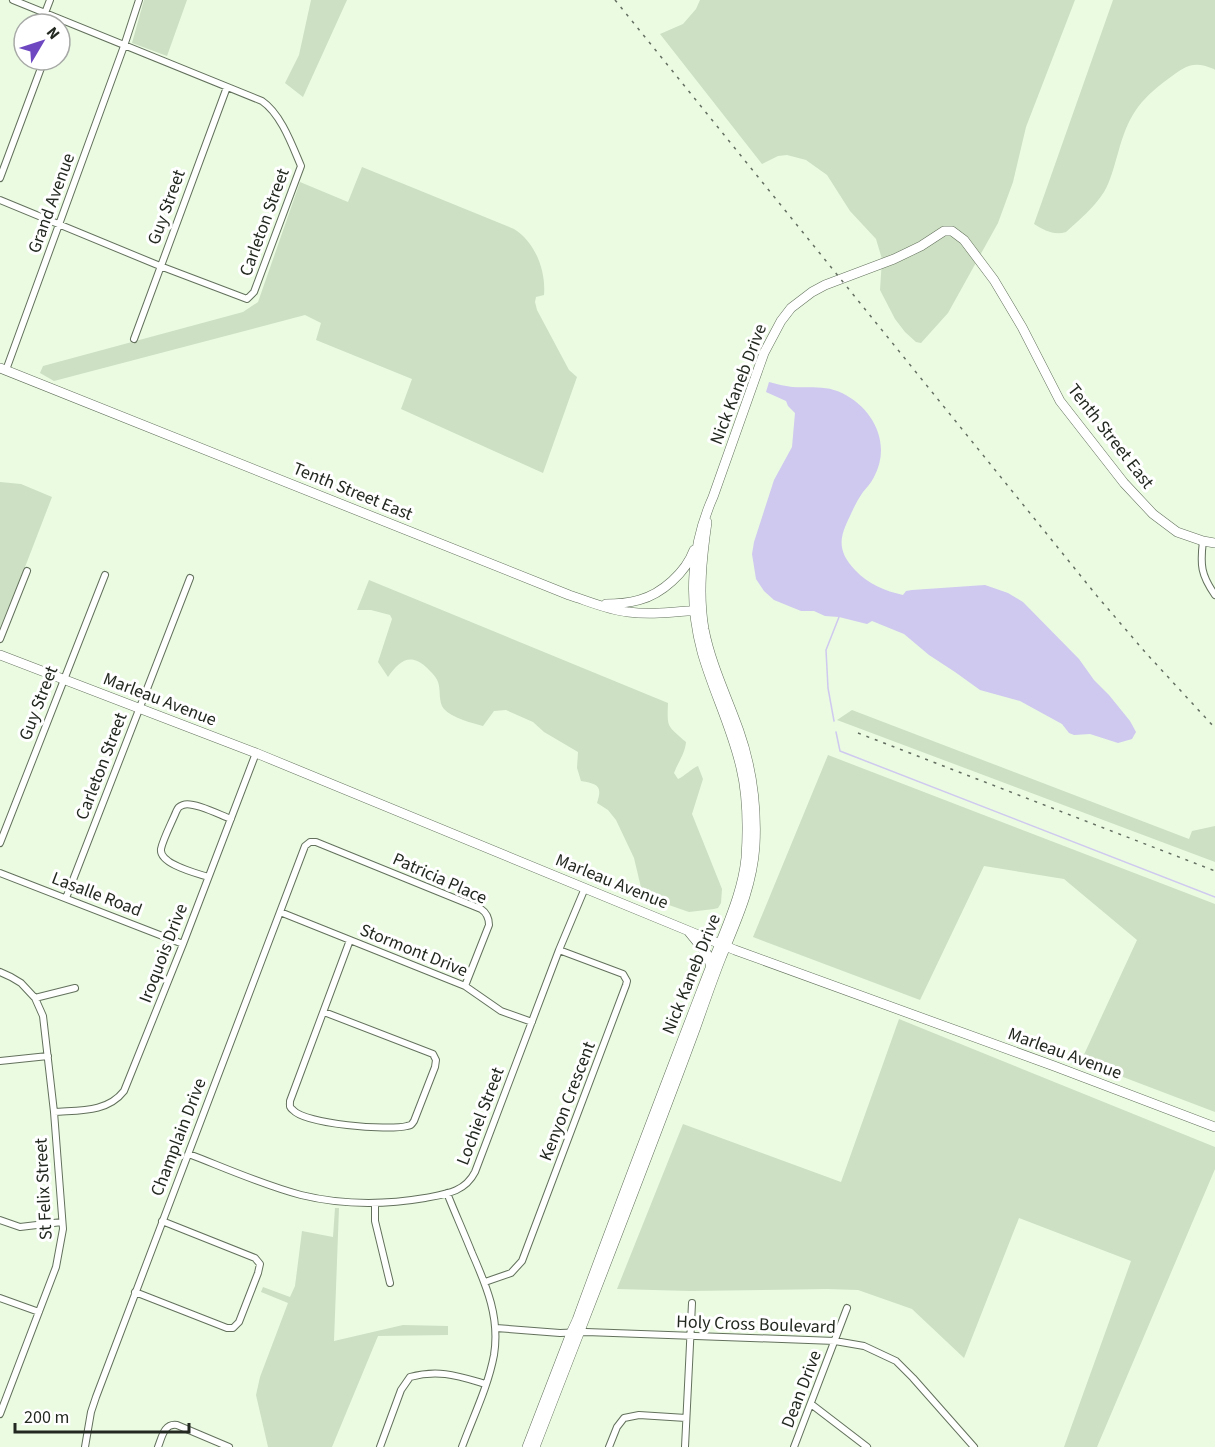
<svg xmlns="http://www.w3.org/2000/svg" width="1215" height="1447" font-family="'Source Sans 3',sans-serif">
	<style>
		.green { fill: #cde0c3 }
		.water { fill: #cfc8ef }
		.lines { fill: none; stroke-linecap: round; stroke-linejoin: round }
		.stream { stroke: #cfc8ef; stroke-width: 1.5 }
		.street-casing { stroke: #63715c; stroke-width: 8 }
		.secondary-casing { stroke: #63715c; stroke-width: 10 }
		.street { stroke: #fff; stroke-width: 6 }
		.secondary { stroke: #fff; stroke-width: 9 }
		.rail { stroke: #656f61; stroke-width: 1.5; stroke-dasharray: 3 6; stroke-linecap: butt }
		.labels { text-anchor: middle; stroke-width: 6; stroke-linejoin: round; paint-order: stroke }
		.street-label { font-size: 18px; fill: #232920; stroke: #fff }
	</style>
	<rect width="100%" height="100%" fill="#eafbe2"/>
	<!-- green -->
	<path class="green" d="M144 0H187L167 56 132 43Z
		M311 0H347L303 97 285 83 299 55Z
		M700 0H1075L1026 127 1013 182 998 223 948 313 921 343 916 342 905 332 895 319 880 290 882 259 876 239 850 211 827 175 806 160 787 155 778 156 762 164 660 34 683 24 696 9Z
		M1113 0H1215V70L1214 69C1193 60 1185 66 1168 79 1138 101 1128 117 1118 153 1114 166 1111 180 1104 192 1094 208 1079 220 1066 232 1054 236 1044 230 1034 224Z
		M362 167 514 229C535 242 546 270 544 295L536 297 535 302 537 310 569 370 577 377 543 473 401 409 412 379 316 340 321 323 305 315 54 381 40 373 43 366 243 312 258 302 300 182 348 202Z
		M0 482 21 484 52 497 0 632Z
		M369 580 668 703C667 728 667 725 686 742 685 754 678 762 674 773L678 779C685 776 692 768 698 766L703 779 692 814 722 889 721 903 718 908 714 909 689 912 643 896 634 858 616 820 608 810 597 803C603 785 597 784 581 781L577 768 578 752 544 732 533 722 506 710 494 711 483 726C472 723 452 718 444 709 438 702 441 690 438 682 436 676 430 671 426 667 409 652 399 662 388 677L378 662 392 619 390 615 371 610H357Z
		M852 710 1189 839 1192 831 1215 826V862L837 720Z
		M828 755 1215 904V1112L1081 1061 1137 940 1064 879 984 866 920 1000 753 937Z
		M899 1019 1215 1147V1169L1097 1447H1064L1131 1261 1019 1218 964 1358 912 1309 858 1290 827 1289 690 1291 617 1289 683 1124 841 1182Z
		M335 1208H339L334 1341 403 1325 448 1326V1335L378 1336 332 1447H268L256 1395 260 1377 288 1303 261 1292 263 1287 290 1297 295 1286 302 1231 333 1237Z"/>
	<!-- water -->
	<path class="water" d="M769 382C777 384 784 386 792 387 809 388 826 385 842 393 873 408 892 444 874 477 871 483 867 487 863 492 858 499 854 507 850 516 839 538 837 551 855 570 868 584 885 591 903 595L906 591 912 590 985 585 1008 593 1023 602 1079 659 1094 680 1109 695 1130 721 1136 732 1132 739 1118 743 1090 734 1074 735 1069 733 1062 724 1020 701 980 690 955 672 929 655 904 634 872 621 867 624 839 617 825 616 814 611H801L774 600 764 591 756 579 752 554 754 542 774 480 792 447 795 413 788 406 786 401 766 392Z"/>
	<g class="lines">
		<!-- stream -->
		<path class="stream" d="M834 721 828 688 826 650 839 617
			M836 732 840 751 1215 897"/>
		<defs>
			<path id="street" d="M45 13 50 0
				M0 178 44 60
				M0 200 160 266 247 299 254 292 301 166C292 145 281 114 262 101L13 0
				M134 339 227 87
				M6 370 124 46 139 0
				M1203 541C1200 565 1201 575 1215 595
				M0 639 27 571
				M0 843 105 575
				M0 873 183 944
				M208 877C196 873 159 864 161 849 163 839 172 822 176 812 178 808 178 807 183 805 193 801 220 815 231 819
				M66 898 190 578
				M280 912 465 986 501 1011 532 1022
				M0 972 11 977 21 983 35 998 43 1016 54 1112 63 1229 56 1267 0 1414
				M35 998 75 988
				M324 1012 433 1054 436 1060 435 1067 414 1121C411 1125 412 1125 407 1126 388 1131 305 1124 293 1110 289 1107 290 1106 290 1101L350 940
				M0 1061 48 1056
				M54 1112C78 1110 107 1113 124 1091L183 944 256 753
				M189 1154C225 1168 263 1185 301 1195 342 1205 384 1205 425 1198 446 1194 465 1192 475 1172L559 950 585 888
				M447 1193C455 1213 464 1233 472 1253 487 1287 500 1318 494 1355 488 1387 473 1417 462 1447
				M375 1203V1221L390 1283
				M0 1220 20 1227 62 1222
				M485 1282 511 1273 522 1261 626 985 627 981 623 974 559 950
				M135 1292 227 1328H233L239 1322 258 1273 260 1264 255 1258 162 1221
				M0 1298 39 1312
				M496 1328 560 1333 586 1332 835 1341 864 1346 896 1361 913 1378 974 1447
				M811 1404 867 1447
				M85 1447 91 1412 96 1397 305 846 310 842H316L481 909C487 913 489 918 489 925L465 986
				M158 1447C162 1437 164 1423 177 1425L229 1447
				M380 1447 401 1390 410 1377C439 1369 458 1376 486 1384
				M609 1447 617 1427 624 1418 639 1415 686 1418
				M685 1447 692 1303
				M794 1447 847 1308"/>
			<path id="secondary" d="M0 368 569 595C588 601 608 610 628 612 651 615 676 612 699 610
				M606 604C617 604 628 603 639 600 662 594 686 572 694 550
				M0 655 256 753 735 950 1054 1066 1215 1127
				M689 932 707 954 711 967
				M527 1447 571 1333 577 1320C614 1218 653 1117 692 1015 701 992 710 967 720 944 731 916 743 888 746 858 748 828 748 797 741 768 732 728 713 691 702 652 688 600 691 546 713 497L764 353 781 321 791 308 812 292 825 285 894 259 921 246 944 231H952L964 240 994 280 1022 327 1060 401 1124 483 1153 514 1177 532 1203 541 1215 543
				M535 1447C589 1307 644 1168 696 1027 704 1004 712 981 721 958 736 921 752 888 755 846 757 807 752 768 739 731 727 697 711 665 704 629 698 594 702 557 707 522"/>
		</defs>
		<!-- street casing -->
		<use href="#street" class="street-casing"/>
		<!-- secondary casing -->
		<use href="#secondary" class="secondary-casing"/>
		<!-- street -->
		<use href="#street" class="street"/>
		<!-- secondary -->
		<use href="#secondary" class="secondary"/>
		<!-- rail -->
		<path class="rail" d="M615 0 1097 596 1145 652 1215 728
			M858 733 1215 871"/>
	</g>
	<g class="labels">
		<!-- street labels -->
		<g class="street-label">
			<text transform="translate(51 203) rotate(-70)" y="6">Grand Avenue</text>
			<text transform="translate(166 207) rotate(-70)" y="6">Guy Street</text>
			<text transform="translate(264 222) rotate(-70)" y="6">Carleton Street</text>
			<text transform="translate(738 384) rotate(-69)" y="6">Nick Kaneb Drive</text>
			<text transform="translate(1111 436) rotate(52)" y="6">Tenth Street East</text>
			<text transform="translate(353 491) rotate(22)" y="6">Tenth Street East</text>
			<text transform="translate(160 699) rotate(21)" y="6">Marleau Avenue</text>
			<text transform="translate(38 703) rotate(-69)" y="6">Guy Street</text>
			<text transform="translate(101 766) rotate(-69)" y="6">Carleton Street</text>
			<text transform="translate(440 878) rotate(24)" y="6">Patricia Place</text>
			<text transform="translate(612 881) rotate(22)" y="6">Marleau Avenue</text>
			<text transform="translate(97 894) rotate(21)" y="6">Lasalle Road</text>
			<text transform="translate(414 950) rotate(22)" y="6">Stormont Drive</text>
			<text transform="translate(163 953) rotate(-69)" y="6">Iroquois Drive</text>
			<text transform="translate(691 974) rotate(-68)" y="6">Nick Kaneb Drive</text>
			<text transform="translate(1065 1053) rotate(20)" y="6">Marleau Avenue</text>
			<text transform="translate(567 1101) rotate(-69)" y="6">Kenyon Crescent</text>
			<text transform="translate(480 1116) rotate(-69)" y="6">Lochiel Street</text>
			<text transform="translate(178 1137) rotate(-69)" y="6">Champlain Drive</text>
			<text transform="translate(43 1189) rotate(-93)" y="6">St Felix Street</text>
			<text transform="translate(756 1324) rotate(2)" y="6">Holy Cross Boulevard</text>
			<text transform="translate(801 1389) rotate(-69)" y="6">Dean Drive</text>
		</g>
	</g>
	<!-- north arrow -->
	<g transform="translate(42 42) rotate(51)"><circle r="28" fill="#ffffff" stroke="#a7a9a6" stroke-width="1.5"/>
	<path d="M0-4.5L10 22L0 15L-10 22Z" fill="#6e48c1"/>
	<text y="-9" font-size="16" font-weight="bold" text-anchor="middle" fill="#232920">N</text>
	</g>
	<!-- scale -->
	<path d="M15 1423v9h174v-9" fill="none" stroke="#232920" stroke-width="3"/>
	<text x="24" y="1423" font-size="18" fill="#232920" stroke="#ffffff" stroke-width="4.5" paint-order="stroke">200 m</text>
</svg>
